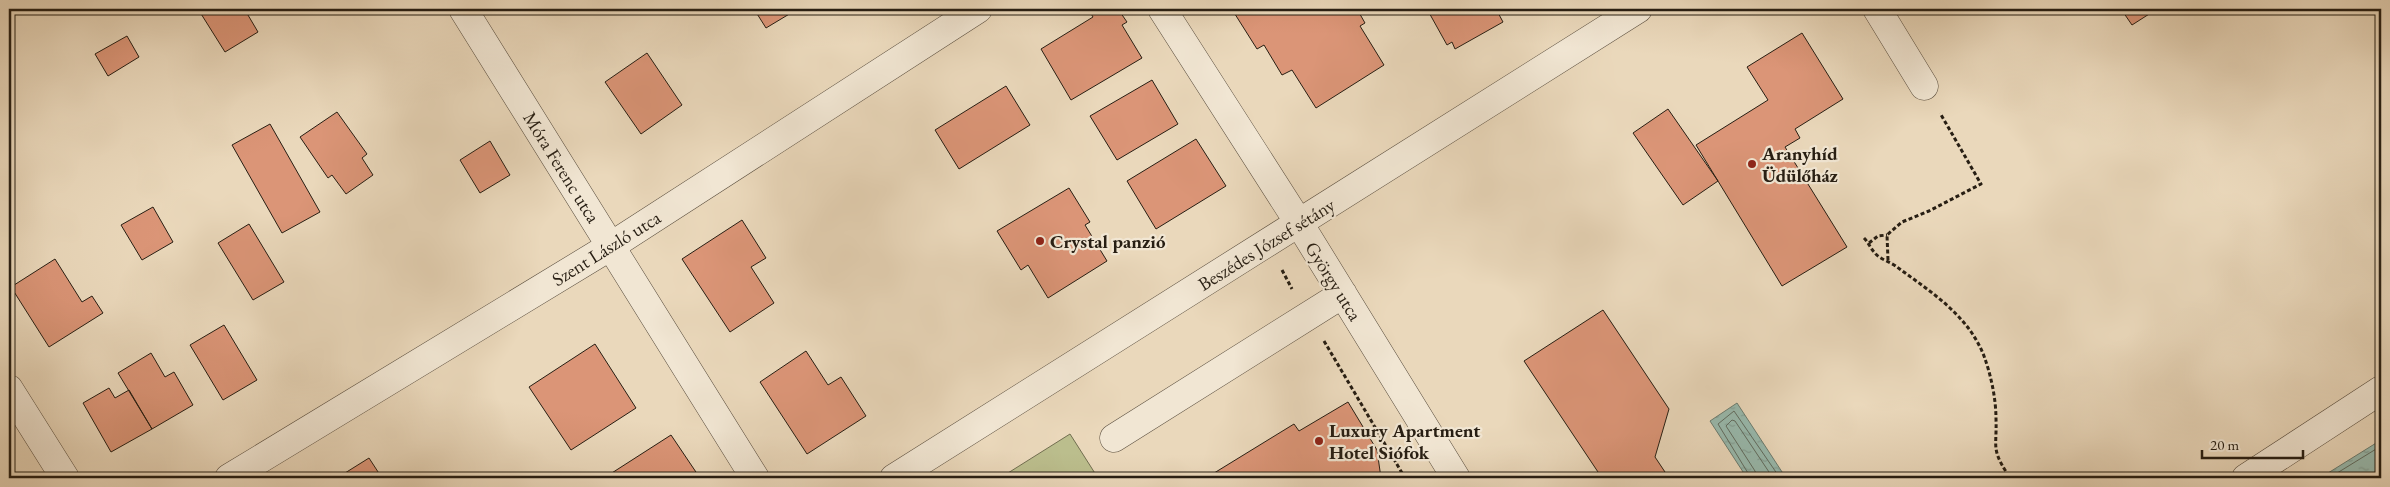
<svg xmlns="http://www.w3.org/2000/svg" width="2390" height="487" font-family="'EB Garamond',serif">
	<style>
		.grass { fill: #bbbe8d; stroke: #716e50 }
		.water { fill: url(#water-ripples); stroke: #6b7c70 }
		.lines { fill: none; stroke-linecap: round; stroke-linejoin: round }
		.shore { stroke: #606c60; stroke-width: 1 }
		.building { fill: #db9577; stroke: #271e13 }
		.minor-casing { stroke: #584c3d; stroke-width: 29 }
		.path { stroke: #271e13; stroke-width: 3; stroke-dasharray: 4 2.5; stroke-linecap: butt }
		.minor { stroke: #f1e6d3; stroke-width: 28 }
		.poi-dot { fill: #8f2418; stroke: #f1e6d3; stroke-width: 2 }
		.labels { text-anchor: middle; stroke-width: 4.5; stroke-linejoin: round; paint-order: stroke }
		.poi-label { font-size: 19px; font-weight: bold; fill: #271e13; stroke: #f1e6d3; text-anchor: start }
		.street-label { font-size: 19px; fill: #271e13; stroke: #f1e6d3 }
	</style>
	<defs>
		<pattern id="water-ripples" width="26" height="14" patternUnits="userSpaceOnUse" patternTransform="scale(1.25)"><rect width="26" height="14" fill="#98baae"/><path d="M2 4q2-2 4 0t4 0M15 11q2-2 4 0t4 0" fill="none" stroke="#839f95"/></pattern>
	</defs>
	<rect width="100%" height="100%" fill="#ead8bb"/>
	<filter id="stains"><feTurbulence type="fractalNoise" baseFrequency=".004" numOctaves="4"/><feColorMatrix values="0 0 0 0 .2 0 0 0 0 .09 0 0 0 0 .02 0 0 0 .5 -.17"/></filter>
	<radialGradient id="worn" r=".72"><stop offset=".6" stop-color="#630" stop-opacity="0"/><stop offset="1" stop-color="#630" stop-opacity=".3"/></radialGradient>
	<!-- grass -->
	<path class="grass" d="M1070 434 1098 478H1000Z"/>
	<!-- water -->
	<path class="water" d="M1737 403 1786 478H1747L1710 421Z
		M2381 440V478H2320Z"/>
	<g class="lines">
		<!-- shore -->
		<path class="shore" d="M1751 478 1718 424 1734 411 1780 478
			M1757 478 1755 471 1726 426 1732 420 1735 421 1773 478
			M2329 478 2381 446"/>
	</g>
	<!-- building -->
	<path class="building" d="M198 9H246L245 10 258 32 225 52Z
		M754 9H788L791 13 766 28Z
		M1095 9H1118L1127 22 1122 25 1142 58 1071 100 1041 49 1093 17 1090 12Z
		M1237 9H1357L1365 23 1360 26 1384 65 1316 108 1292 70 1282 75 1264 45 1257 49 1233 11Z
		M1427 9H1496L1503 22 1455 49 1452 42 1447 45Z
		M2121 9H2157L2132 25Z
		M1802 33 1843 99 1795 129 1800 138 1785 147 1847 247 1782 286 1696 145 1768 100 1747 67Z
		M127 36 139 57 108 76 95 54Z
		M647 53 682 105 641 134 605 82Z
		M1152 80 1178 124 1117 160 1090 116Z
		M1006 86 1030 125 959 169 935 130Z
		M1668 109 1718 181 1683 205 1633 133Z
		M337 112 367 154 362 158 373 175 346 194 332 175 328 178 300 137Z
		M270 124 320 212 282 233 232 145Z
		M1196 139 1226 186 1156 229 1127 181Z
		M490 141 510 175 480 193 460 160Z
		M1069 188 1090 222 1085 225 1107 261 1048 298 1028 265 1021 270 997 231Z
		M153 207 173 242 142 260 121 225Z
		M742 220 766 258 751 267 774 303 730 332 682 259Z
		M249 224 284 282 253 300 218 243Z
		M55 259 82 302 92 296 103 313 49 347 11 287Z
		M1603 310 1669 409 1655 457 1669 478H1602L1524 361Z
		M224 325 257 380 223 400 190 345Z
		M595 344 636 408 571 450 529 387Z
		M806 351 828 385 841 377 866 416 807 454 760 382Z
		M151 353 165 377 174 372 193 405 152 429 118 373Z
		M109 388 115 398 129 390 152 429 111 452 83 403Z
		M1348 402 1377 450 1381 478H1206L1294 424 1299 431Z
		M671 435 700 478H604Z
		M369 458 382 478H337Z"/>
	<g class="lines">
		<defs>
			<path id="minor" d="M463 9 755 478
				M1162 9 1299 223 1456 478
				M1877 9 1924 86
				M9 389 65 478
				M1114 438 1343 294
				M229 478 611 246 978 9
				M894 478 1638 9
				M2246 478 2381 390"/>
		</defs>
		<!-- minor casing -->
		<use href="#minor" class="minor-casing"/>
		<!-- path -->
		<path class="path" d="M1864 238C1869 243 1870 248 1875 253 1879 259 1891 262 1897 267 1931 292 1968 315 1984 356 1991 375 1996 399 1996 419 1997 446 1991 449 2007 473
			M1869 243 1878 236 1887 235
			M1888 260 1887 235 1902 222 1929 211 1981 184 1940 113
			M1282 270 1292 289
			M1324 341 1405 478"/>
		<!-- minor -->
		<use href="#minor" class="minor"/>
	</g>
	<!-- markers -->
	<g class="poi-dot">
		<circle cx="1752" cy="164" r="5"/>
		<circle cx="1040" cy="241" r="5"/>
		<circle cx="1319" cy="441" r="5"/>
	</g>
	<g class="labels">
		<!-- poi labels -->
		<g class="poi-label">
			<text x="1762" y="160">Aranyhíd<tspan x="1762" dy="22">Üdülőház</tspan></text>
			<text x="1050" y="248">Crystal panzió</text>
			<text x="1329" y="437">Luxury Apartment<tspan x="1329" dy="22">Hotel Siófok</tspan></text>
		</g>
		<!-- street labels -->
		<g class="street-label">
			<text transform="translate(562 167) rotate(58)" y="7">Móra Ferenc utca</text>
			<text transform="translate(1266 244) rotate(-32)" y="7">Beszédes József sétány</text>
			<text transform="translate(606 248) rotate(-32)" y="7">Szent László utca</text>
			<text transform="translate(1334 281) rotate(58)" y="7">György utca</text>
		</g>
	</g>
	<!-- margin -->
	<rect width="2390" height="487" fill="none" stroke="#ead8bb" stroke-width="30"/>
	<rect x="10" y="10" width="2370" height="467" fill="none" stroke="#271e13" stroke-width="2.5"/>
	<rect x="15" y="15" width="2360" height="457" fill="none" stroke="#271e13"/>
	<!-- scale -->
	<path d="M2202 450v8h101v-8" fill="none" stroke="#271e13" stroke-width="2.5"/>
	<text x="2210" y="450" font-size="15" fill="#271e13" stroke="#f1e6d3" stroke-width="4" paint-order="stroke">20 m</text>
	<rect width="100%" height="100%" filter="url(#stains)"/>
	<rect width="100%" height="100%" fill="url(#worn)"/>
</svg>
